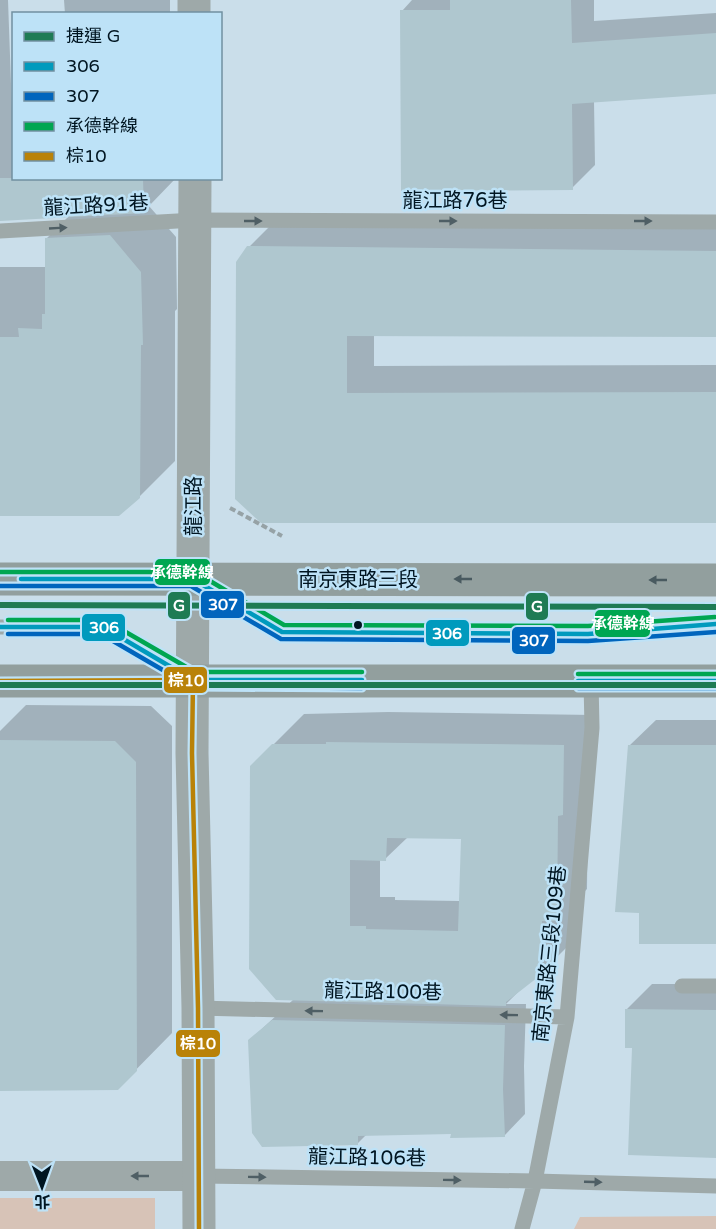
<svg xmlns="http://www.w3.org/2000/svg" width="716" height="1229" font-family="'Varela Round','Noto Sans TC',sans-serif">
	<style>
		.green { fill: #d7c3b7 }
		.shadow { fill: #0003; fill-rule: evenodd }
		.building { fill: #afc7cf; fill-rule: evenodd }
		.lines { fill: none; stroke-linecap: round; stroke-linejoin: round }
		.path { stroke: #96a2a6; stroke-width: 4; stroke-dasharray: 6 3; stroke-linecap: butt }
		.service { stroke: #9ea9a9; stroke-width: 15 }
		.minor { stroke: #9ea9a9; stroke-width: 30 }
		.tertiary { stroke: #9ea9a9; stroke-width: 33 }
		.secondary { stroke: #929f9e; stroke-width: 33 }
		.bus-1-casing { stroke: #bde2f7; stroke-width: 9 }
		.bus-2-casing { stroke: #bde2f7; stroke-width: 9 }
		.bus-3-casing { stroke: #bde2f7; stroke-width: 9 }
		.bus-4-casing { stroke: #bde2f7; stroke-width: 9 }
		.bus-1 { stroke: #009abd; stroke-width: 4.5 }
		.bus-2 { stroke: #0065bd; stroke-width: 4.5 }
		.bus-3 { stroke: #00a651; stroke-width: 4.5 }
		.bus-4 { stroke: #b98208; stroke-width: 4.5 }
		.metro-1-casing { stroke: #bde2f7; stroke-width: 10 }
		.metro-1 { stroke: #1e7b54; stroke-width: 6 }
		.oneway { fill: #4f5f65 }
		.oneway2 { fill: #495a60 }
		.bus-dot { fill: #001521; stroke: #bde2f7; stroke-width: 2 }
		.labels { text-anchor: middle; stroke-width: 5; stroke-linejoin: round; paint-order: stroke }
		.street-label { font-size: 20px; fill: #001521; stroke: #bde2f7 }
		.line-badge { stroke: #bde2f7; stroke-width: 2 }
		.badge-label { font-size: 16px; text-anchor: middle; font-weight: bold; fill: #fff }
	</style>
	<rect width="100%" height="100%" fill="#cadeea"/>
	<!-- green -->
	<path class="green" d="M0 1198H155V1229H0Z
		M716 1216V1229H574L580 1217Z"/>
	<!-- shadow -->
	<path class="shadow" d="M0 0H8L12 111H14V178H176L149 206 176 237 177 309 175 311V461L139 497 0 514V267H46V239L70 215 0 218Z
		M64 0H170V14H65Z
		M412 0H594V21L716 13V92L594 101 595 165 572 188 402 11Z
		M277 219 716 224V335L374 334V366L716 365V522H262L249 247Z
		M26 705 151 706 172 726V1033L117 1089 0 1090V731Z
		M388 712 594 715 588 789 587 889 572 904V942L541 973 520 990 506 1004H526L524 1066 525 1114 504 1136 452 1133 367 1134 357 1144 249 1041 294 999 273 745 304 714ZM408 837H462L460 901 395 900V897H380V859H385Z
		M656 720H716V975V943L640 911 630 745Z
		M652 984H716V1156L633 1047 626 1010Z"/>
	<!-- building -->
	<path class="building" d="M450 0H571L572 43 716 33V94L572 104 573 190 401 191 400 10H450Z
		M0 178H143L144 213 0 221Z
		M110 235 141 272 143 345H141L140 498 119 516H0V337H19L18 328 42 329V314H45V238Z
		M247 246 716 251V337L347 336V393L716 392V523H261L235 499 236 262Z
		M0 740 115 741 136 762 137 1071 118 1090 0 1091Z
		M326 742 564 745 563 815 558 816 557 921H542V974L506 1002V1006L276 1000 249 969 250 766 272 744H326ZM387 838 461 839 458 931 366 929V926H350V860L386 861Z
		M628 745H716V944H639V913L615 912Z
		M625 1009 716 1010V1158L628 1155 632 1048H625Z
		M272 1020 505 1025 503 1089 505 1137 450 1138 451 1134 358 1136V1145L262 1147 252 1133 248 1040Z"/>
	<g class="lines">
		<!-- path -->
		<path class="path" d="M230 508 282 536"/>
		<!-- service -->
		<path class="service" d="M0 231 195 220 716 222
			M204 586 282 632 588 634 716 624
			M0 627H103L182 674
			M682 986H716
			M198 1008 567 1017
			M198 1176 535 1181 716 1186
			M522 1229 535 1181 567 1017 592 728 591 681"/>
		<!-- minor -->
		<path class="minor" d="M0 1176H198"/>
		<!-- tertiary -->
		<path class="tertiary" d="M194 0V14
			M195 178 192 753 198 1008 199 1229"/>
		<!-- secondary -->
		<path class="secondary" d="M0 579 716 580
			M0 681H716"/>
		<defs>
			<path id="bus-1" d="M21 579H193
				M193 579 282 632 588 634 716 624
				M0 627H103L193 680
				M193 680H362
				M578 681H716"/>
			<path id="bus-2" d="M0 586H191L281 639 588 641 716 632
				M8 634H101L192 687 362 688
				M578 688H716"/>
			<path id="bus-3" d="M0 572H195L284 625 588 626 715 617
				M8 620H105L195 672H362
				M578 674H716"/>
			<path id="bus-4" d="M0 681 193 680 192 753 198 1008 199 1229"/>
		</defs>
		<!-- bus-1 casing -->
		<use href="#bus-1" class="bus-1-casing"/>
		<!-- bus-2 casing -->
		<use href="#bus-2" class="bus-2-casing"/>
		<!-- bus-3 casing -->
		<use href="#bus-3" class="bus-3-casing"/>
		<!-- bus-4 casing -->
		<use href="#bus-4" class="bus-4-casing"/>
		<!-- bus-1 -->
		<use href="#bus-1" class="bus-1"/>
		<!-- bus-2 -->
		<use href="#bus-2" class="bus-2"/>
		<!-- bus-3 -->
		<use href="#bus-3" class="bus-3"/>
		<!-- bus-4 -->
		<use href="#bus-4" class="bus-4"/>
		<defs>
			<path id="metro-1" d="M0 605 716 607
				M0 685H716"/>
		</defs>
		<!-- metro-1 casing -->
		<use href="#metro-1" class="metro-1-casing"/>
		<!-- metro-1 -->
		<use href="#metro-1" class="metro-1"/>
	</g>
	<!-- one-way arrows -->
	<defs><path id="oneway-solid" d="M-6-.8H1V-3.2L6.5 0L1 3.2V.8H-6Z" transform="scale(1.5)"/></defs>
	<g class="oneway">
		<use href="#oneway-solid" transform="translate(253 221)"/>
		<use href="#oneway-solid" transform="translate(448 221)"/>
		<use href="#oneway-solid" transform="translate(643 221)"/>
		<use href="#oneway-solid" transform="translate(58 228) rotate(-3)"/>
		<use href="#oneway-solid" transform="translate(314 1011) rotate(-179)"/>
		<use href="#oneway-solid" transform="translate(509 1015) rotate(-179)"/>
		<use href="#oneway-solid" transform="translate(140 1176) rotate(-180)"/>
		<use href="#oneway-solid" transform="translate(257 1177) rotate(1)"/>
		<use href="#oneway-solid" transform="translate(452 1180) rotate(1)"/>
		<use href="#oneway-solid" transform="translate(593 1182) rotate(2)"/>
	</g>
	<g class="oneway2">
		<use href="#oneway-solid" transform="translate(463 579) rotate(-180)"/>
		<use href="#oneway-solid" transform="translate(658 580) rotate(-180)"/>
	</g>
	<!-- markers -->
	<circle class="bus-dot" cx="358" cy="625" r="5"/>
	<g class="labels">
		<!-- street labels -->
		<g class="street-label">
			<text x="455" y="207">龍江路76巷</text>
			<text transform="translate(96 205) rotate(-3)" y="7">龍江路91巷</text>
			<text transform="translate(193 506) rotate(-90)" y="7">龍江路</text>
			<text x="358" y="586">南京東路三段</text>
			<text transform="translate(549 954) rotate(-84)" y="7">南京東路三段109巷</text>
			<text transform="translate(383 991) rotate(1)" y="7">龍江路100巷</text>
			<text transform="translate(367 1157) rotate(1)" y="7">龍江路106巷</text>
		</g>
	</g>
	<g class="line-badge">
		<rect x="154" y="558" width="57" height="28" rx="6" fill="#00a651"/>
		<rect x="200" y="590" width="45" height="29" rx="6" fill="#0065bd"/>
		<rect x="167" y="591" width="24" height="29" rx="6" fill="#1e7b54"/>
		<rect x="525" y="592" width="24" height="29" rx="6" fill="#1e7b54"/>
		<rect x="594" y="609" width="57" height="29" rx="6" fill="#00a651"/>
		<rect x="81" y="613" width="45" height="29" rx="6" fill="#009abd"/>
		<rect x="425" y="619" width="45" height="28" rx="6" fill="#009abd"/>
		<rect x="511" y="626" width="45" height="29" rx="6" fill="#0065bd"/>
		<rect x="163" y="666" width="45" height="28" rx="6" fill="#b98208"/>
		<rect x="175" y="1029" width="46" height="29" rx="6" fill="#b98208"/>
	</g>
	<g class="badge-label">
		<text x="182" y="578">承德幹線</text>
		<text x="223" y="610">307</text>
		<text x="179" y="611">G</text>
		<text x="537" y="612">G</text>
		<text x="623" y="629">承德幹線</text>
		<text x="104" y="633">306</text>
		<text x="447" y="639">306</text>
		<text x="534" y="646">307</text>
		<text x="186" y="686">棕10</text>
		<text x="198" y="1049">棕10</text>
	</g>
	<!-- legend -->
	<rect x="12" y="12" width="210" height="168" fill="#bde2f7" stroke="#7190a1" stroke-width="1.5"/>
	<rect x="24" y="32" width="30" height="9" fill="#1e7b54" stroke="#7190a1" stroke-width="1.5"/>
	<text x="66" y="42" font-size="18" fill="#001521">捷運 G</text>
	<rect x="24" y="62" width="30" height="9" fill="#009abd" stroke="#7190a1" stroke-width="1.5"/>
	<text x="66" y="72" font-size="18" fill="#001521">306</text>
	<rect x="24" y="92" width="30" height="9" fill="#0065bd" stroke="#7190a1" stroke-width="1.5"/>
	<text x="66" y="102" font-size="18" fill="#001521">307</text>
	<rect x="24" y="122" width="30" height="9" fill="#00a651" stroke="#7190a1" stroke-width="1.5"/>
	<text x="66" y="132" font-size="18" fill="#001521">承德幹線</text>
	<rect x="24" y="152" width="30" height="9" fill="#b98208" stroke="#7190a1" stroke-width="1.5"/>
	<text x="66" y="162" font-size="18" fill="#001521">棕10</text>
	<!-- north arrow -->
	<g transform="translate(42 1187) rotate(179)" stroke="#bde2f7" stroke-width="4.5" paint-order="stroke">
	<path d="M0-4.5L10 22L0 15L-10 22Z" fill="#001521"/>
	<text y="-9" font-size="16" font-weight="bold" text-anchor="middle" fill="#001521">北</text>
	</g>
</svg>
